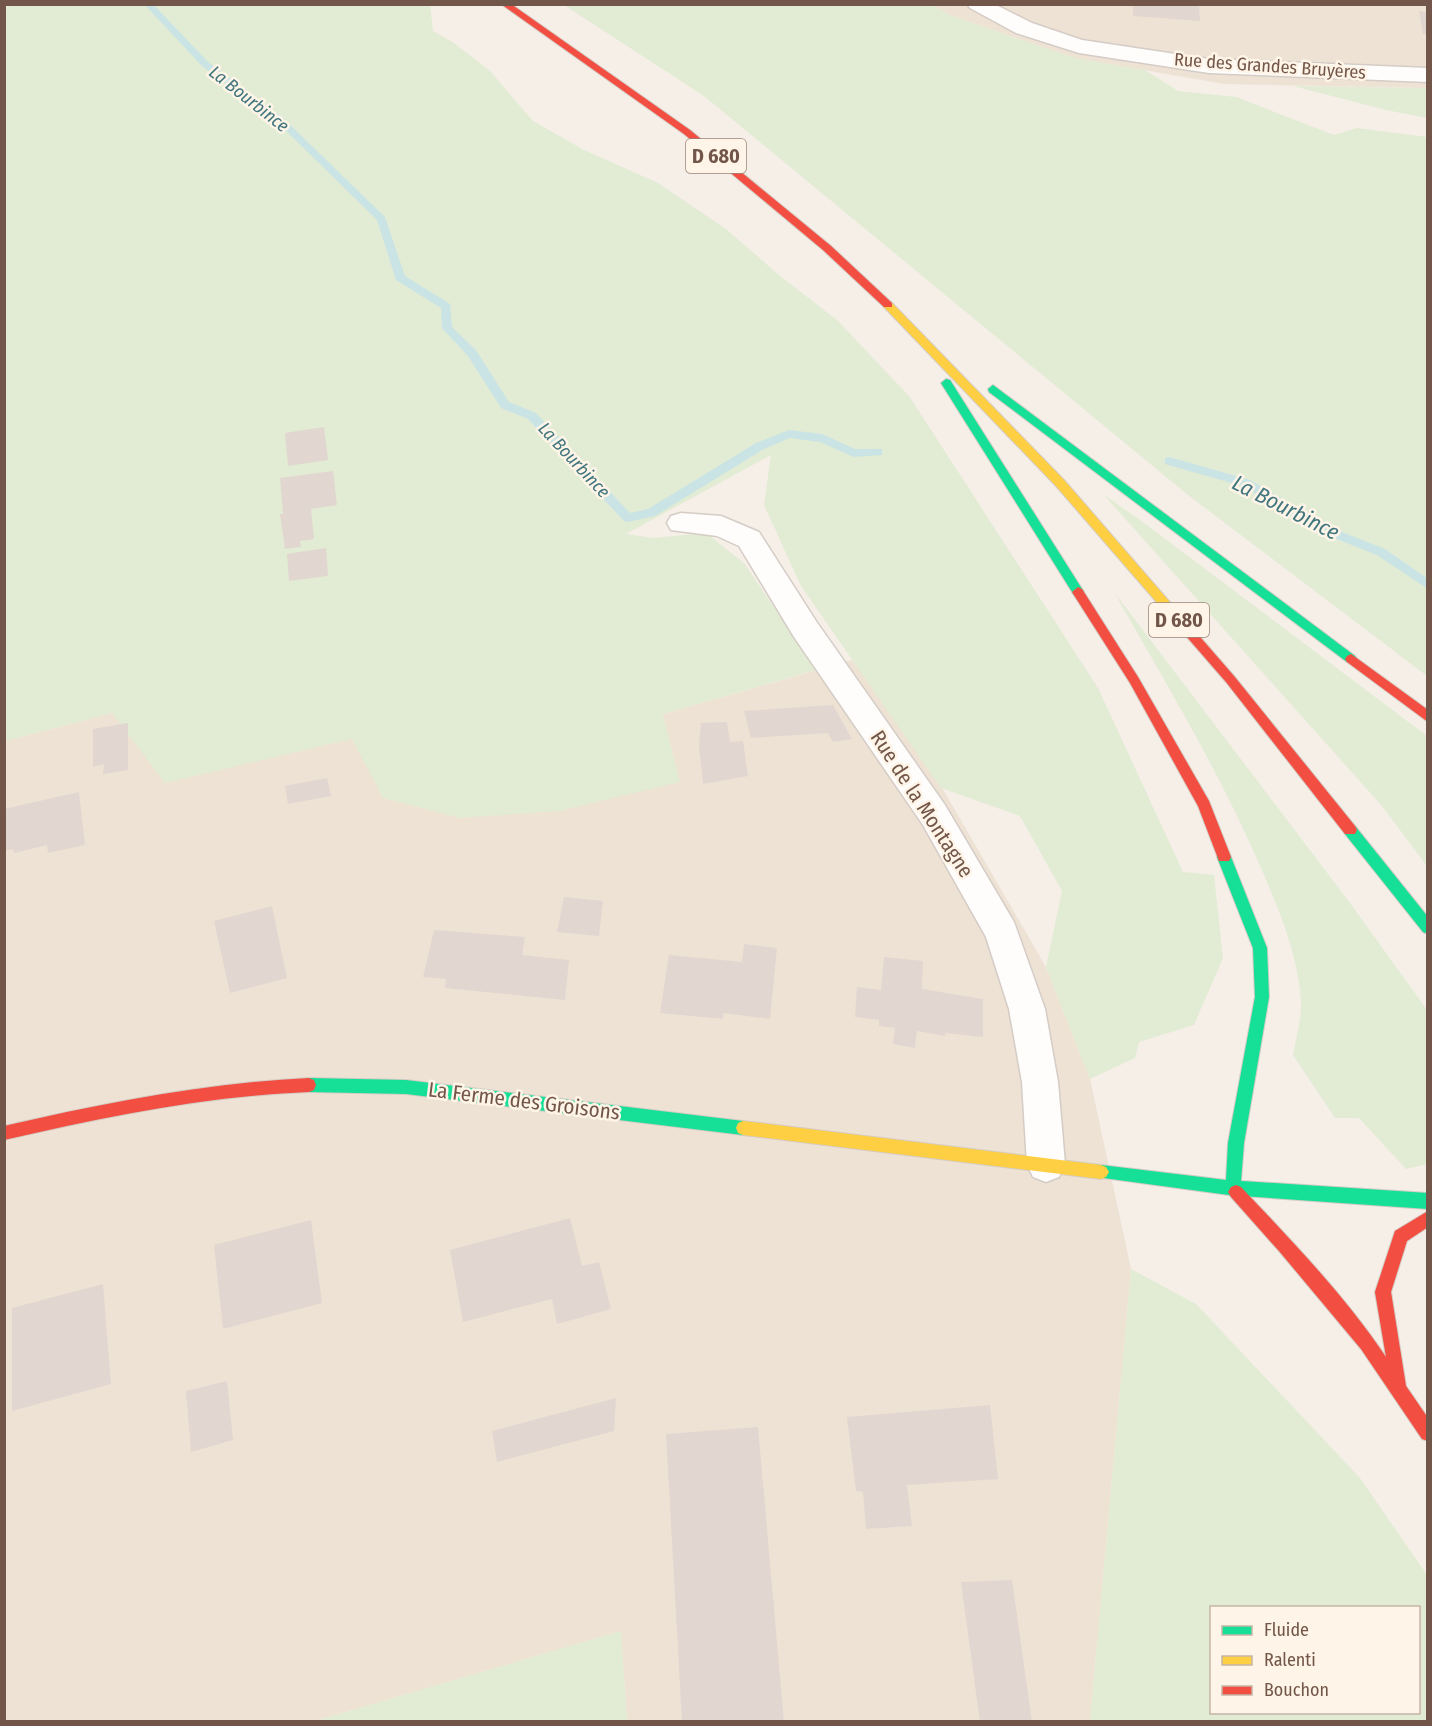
<svg xmlns="http://www.w3.org/2000/svg" width="1432" height="1726" font-family="'Fira Sans Condensed',sans-serif">
	<style>
		.residential { fill: #eee2d5 }
		.green { fill: #e2ebd3; fill-rule: evenodd }
		.lines { fill: none; stroke-linecap: round; stroke-linejoin: round }
		.stream { fill: #cae4e5; fill-rule: evenodd }
		.building { fill: #e1d7d0 }
		.street-casing { stroke: #d4ccc5; stroke-width: 3 }
		.fast-casing { stroke: #d4ccc4; stroke-width: 2 }
		.slow-casing { stroke: #d4ccc4; stroke-width: 2 }
		.jam-casing { stroke: #d4ccc4; stroke-width: 2 }
		.street { fill: #fefdfc; fill-rule: evenodd }
		.fast { fill: #16e098; fill-rule: evenodd }
		.slow { fill: #ffcf43; fill-rule: evenodd }
		.jam { fill: #f24e42; fill-rule: evenodd }
		.labels { text-anchor: middle; stroke-width: 5; stroke-linejoin: round; paint-order: stroke }
		.far-street-label { font-size: 18px; fill: #725649; stroke: #fef4e7 }
		.far-water-label { font-size: 18px; font-style: italic; fill: #41767e; stroke: #fef4e7 }
		.shield { fill: #fef4e7; stroke: #9c8578; stroke-width: 1.5 }
		.shield-label { font-size: 20px; font-weight: bold; fill: #725649 }
		.street-label { font-size: 21px; fill: #725649; stroke: #fef4e7 }
		.water-label { font-size: 22px; font-style: italic; fill: #41767e; stroke: #fef4e7 }
	</style>
	<rect width="100%" height="100%" fill="#f5efe8"/>
	<!-- residential -->
	<path class="residential" d="M932 5H1427V88L1224 84 1075 58 952 16Z
		M852 660 933 772 1046 967 1090 1079 1131 1269 1090 1721H627L621 1631 315 1721 5 1722V741L112 713 352 739 663 714Z"/>
	<!-- green -->
	<path class="green" d="M4 5H430L433 31 454 43 490 71 533 121 584 150 658 183 726 229 780 276 837 320 909 396 1098 688 1183 872 1214 875 1223 958 1194 1025 1139 1042 1135 1058 1090 1079 1046 967 1062 891 1020 816 941 788 801 586 764 505 771 455 626 534 653 538 706 533 744 563 816 670 663 714 680 782 559 811 460 818 383 798 352 739 165 783 112 713 5 741Z
		M564 5H932L952 16 1075 58 1145 70 1178 91 1236 97 1334 135 1357 128 1427 137V676L1188 495 704 96Z
		M1293 86 1427 88V118L1386 110Z
		M1104 495 1140 520 1427 736V866L1382 806Z
		M1114 592 1350 903 1427 1010V1164L1406 1169 1359 1118H1335L1293 1055C1296 1038 1302 1018 1301 1001 1298 956 1281 915 1264 875 1222 776 1167 685 1114 592Z
		M1131 1269 1196 1304 1360 1478 1427 1575V1721H1090ZM1212 1608H1418V1712H1212Z
		M621 1631 627 1721H315Z"/>
	<g class="lines">
		<!-- stream -->
		<path class="stream" d="M144 4H153L208 62 282 117 385 217 405 276 450 304 452 327 476 350 509 402 536 413 630 513 648 509 756 443 789 430 822 434 855 449H882V455L854 457 820 442 790 438 764 449 655 516 628 522 624 521 528 419 501 408 468 356 442 328 441 308 396 280 377 220 276 121 202 66Z
			M1169 457 1250 480 1288 502 1314 521 1385 549 1428 579V589L1377 555 1306 527 1280 508 1242 486 1165 464V458Z"/>
	</g>
	<!-- building -->
	<path class="building" d="M1133 4H1199L1200 21 1133 16Z
		M1419 11 1428 12V35L1423 34Z
		M324 427 328 460 288 466 285 433Z
		M333 471 337 505 311 509 314 539 300 541 301 547 285 549 280 514H283L280 478Z
		M326 548 328 576 289 581 287 554Z
		M833 705 852 739 833 742 828 733 751 738 744 711Z
		M727 722 730 742 743 741 748 776 703 784 699 746 701 723Z
		M128 723V770L103 774 104 764 93 767V729Z
		M327 778 331 796 288 804 285 786Z
		M79 792 85 845 48 853 47 845 14 853 13 849 4 851V809Z
		M564 897 603 901 599 936 557 932Z
		M272 906 287 978 230 993 214 921Z
		M434 930 525 937 522 955 569 960 565 1000 445 988 446 979 423 977Z
		M744 944 777 948 770 1019 723 1013V1019L660 1013 669 955 742 962Z
		M884 957 923 961 922 989 983 999V1037L945 1033V1036L917 1031 915 1048 893 1044 895 1028 879 1026V1020L855 1017 857 987 881 990Z
		M570 1218 582 1266 599 1262 611 1309 557 1324 552 1299 463 1322 450 1250Z
		M311 1220 322 1303 223 1329 214 1245Z
		M103 1284 111 1384 12 1411V1308Z
		M227 1381 233 1440 191 1452 186 1391Z
		M616 1398 614 1431 497 1462 492 1431Z
		M990 1405 998 1479 907 1485 912 1526 866 1529 863 1492 856 1491 847 1417Z
		M758 1427 784 1722H682L666 1434Z
		M1012 1580 1032 1722H980L961 1582Z"/>
	<g class="lines">
		<defs>
			<path id="street" d="M967 4H994L1032 23 1082 40 1209 59 1428 68V82L1209 73 1079 53 1016 33 970 8Z
				M681 513 721 516 759 532 816 621 945 805 1014 922 1045 1009 1058 1082 1065 1164 1059 1177 1046 1182 1033 1177 1027 1164 1022 1082 1009 1009 986 937 923 825 794 637 739 546 717 536 671 530 667 523 671 516Z"/>
			<path id="fast" d="M946 379 950 380 1082 589 1084 592 1082 595H1074L941 383Z
				M993 385 1355 656 1357 659 1355 662H1347L989 392 988 389Z
				M1350 824 1355 826 1428 917V934L1423 932 1345 834 1343 830 1345 826Z
				M1224 851 1229 853 1231 857 1267 948 1269 997 1244 1143 1241 1181 1428 1193V1209L1242 1196 1236 1199 1229 1195 1096 1177 1093 1172 1096 1167 1101 1165 1226 1180 1228 1143 1255 997 1253 948 1217 857 1219 853Z
				M309 1078 406 1080 743 1121 748 1123 750 1128 748 1133 743 1135 406 1094 309 1092 304 1090 302 1085 304 1080Z"/>
			<path id="slow" d="M888 302 892 303 1064 480 1181 615 1183 618 1181 621H1173L1056 486 884 307 883 305Z
				M743 1121 1101 1165 1106 1167 1109 1172 1106 1177 1101 1179 743 1135 738 1133 736 1128 738 1123Z"/>
			<path id="jam" d="M501 4H511L690 130 831 246 892 303V307H884L823 250 684 134Z
				M1078 587 1082 589 1138 677 1209 801 1231 857 1229 861H1219L1198 806 1130 683 1072 592Z
				M1177 613 1181 615 1234 676 1355 826 1357 830 1355 834H1345L1226 682 1173 621 1171 618Z
				M1351 654 1428 710V722L1347 662 1345 659 1347 656Z
				M309 1078 314 1080 316 1085 314 1090 309 1092C205 1096 105 1117 4 1140V1126C105 1103 205 1083 309 1078Z
				M1236 1185 1241 1187C1292 1241 1345 1296 1386 1357L1375 1292 1395 1231 1428 1211V1227L1407 1241 1391 1292 1406 1386 1428 1418V1441L1422 1439 1361 1349 1279 1251 1231 1197 1228 1192 1231 1187Z"/>
		</defs>
		<!-- street casing -->
		<use href="#street" class="street-casing"/>
		<!-- fast casing -->
		<use href="#fast" class="fast-casing"/>
		<!-- slow casing -->
		<use href="#slow" class="slow-casing"/>
		<!-- jam casing -->
		<use href="#jam" class="jam-casing"/>
		<!-- street -->
		<use href="#street" class="street"/>
		<!-- fast -->
		<use href="#fast" class="fast"/>
		<!-- slow -->
		<use href="#slow" class="slow"/>
		<!-- jam -->
		<use href="#jam" class="jam"/>
	</g>
	<g class="labels">
		<!-- far-street labels -->
		<g class="far-street-label">
			<text transform="translate(1270 66) rotate(4)" y="6">Rue des Grandes Bruyères</text>
		</g>
		<!-- far-water labels -->
		<g class="far-water-label">
			<text transform="translate(249 99) rotate(38)" y="6">La Bourbince</text>
			<text transform="translate(574 460) rotate(47)" y="6">La Bourbince</text>
		</g>
		<!-- shield labels -->
		<g class="shield">
			<rect x="686" y="139" width="60" height="34" rx="4.5"/>
			<rect x="1149" y="603" width="60" height="34" rx="4.5"/>
		</g>
		<g class="shield-label">
			<text x="716" y="163">D 680</text>
			<text x="1179" y="627">D 680</text>
		</g>
		<!-- street labels -->
		<g class="street-label">
			<text transform="translate(922 804) rotate(57)" y="7">Rue de la Montagne</text>
			<text transform="translate(524 1101) rotate(7)" y="7">La Ferme des Groisons</text>
		</g>
		<!-- water labels -->
		<g class="water-label">
			<text transform="translate(1286 507) rotate(27)" y="8">La Bourbince</text>
		</g>
	</g>
	<!-- border -->
	<rect width="1432" height="1726" fill="none" stroke="#725649" stroke-width="12"/>
	<!-- legend -->
	<rect x="1210" y="1606" width="210" height="108" fill="#fef4e7" stroke="#c6b5a8" stroke-width="1.5"/>
	<rect x="1222" y="1626" width="30" height="9" fill="#16e098" stroke="#c6b5a8" stroke-width="1.5"/>
	<text x="1264" y="1636" font-size="18" fill="#725649">Fluide</text>
	<rect x="1222" y="1656" width="30" height="9" fill="#ffcf43" stroke="#c6b5a8" stroke-width="1.5"/>
	<text x="1264" y="1666" font-size="18" fill="#725649">Ralenti</text>
	<rect x="1222" y="1686" width="30" height="9" fill="#f24e42" stroke="#c6b5a8" stroke-width="1.5"/>
	<text x="1264" y="1696" font-size="18" fill="#725649">Bouchon</text>
</svg>
